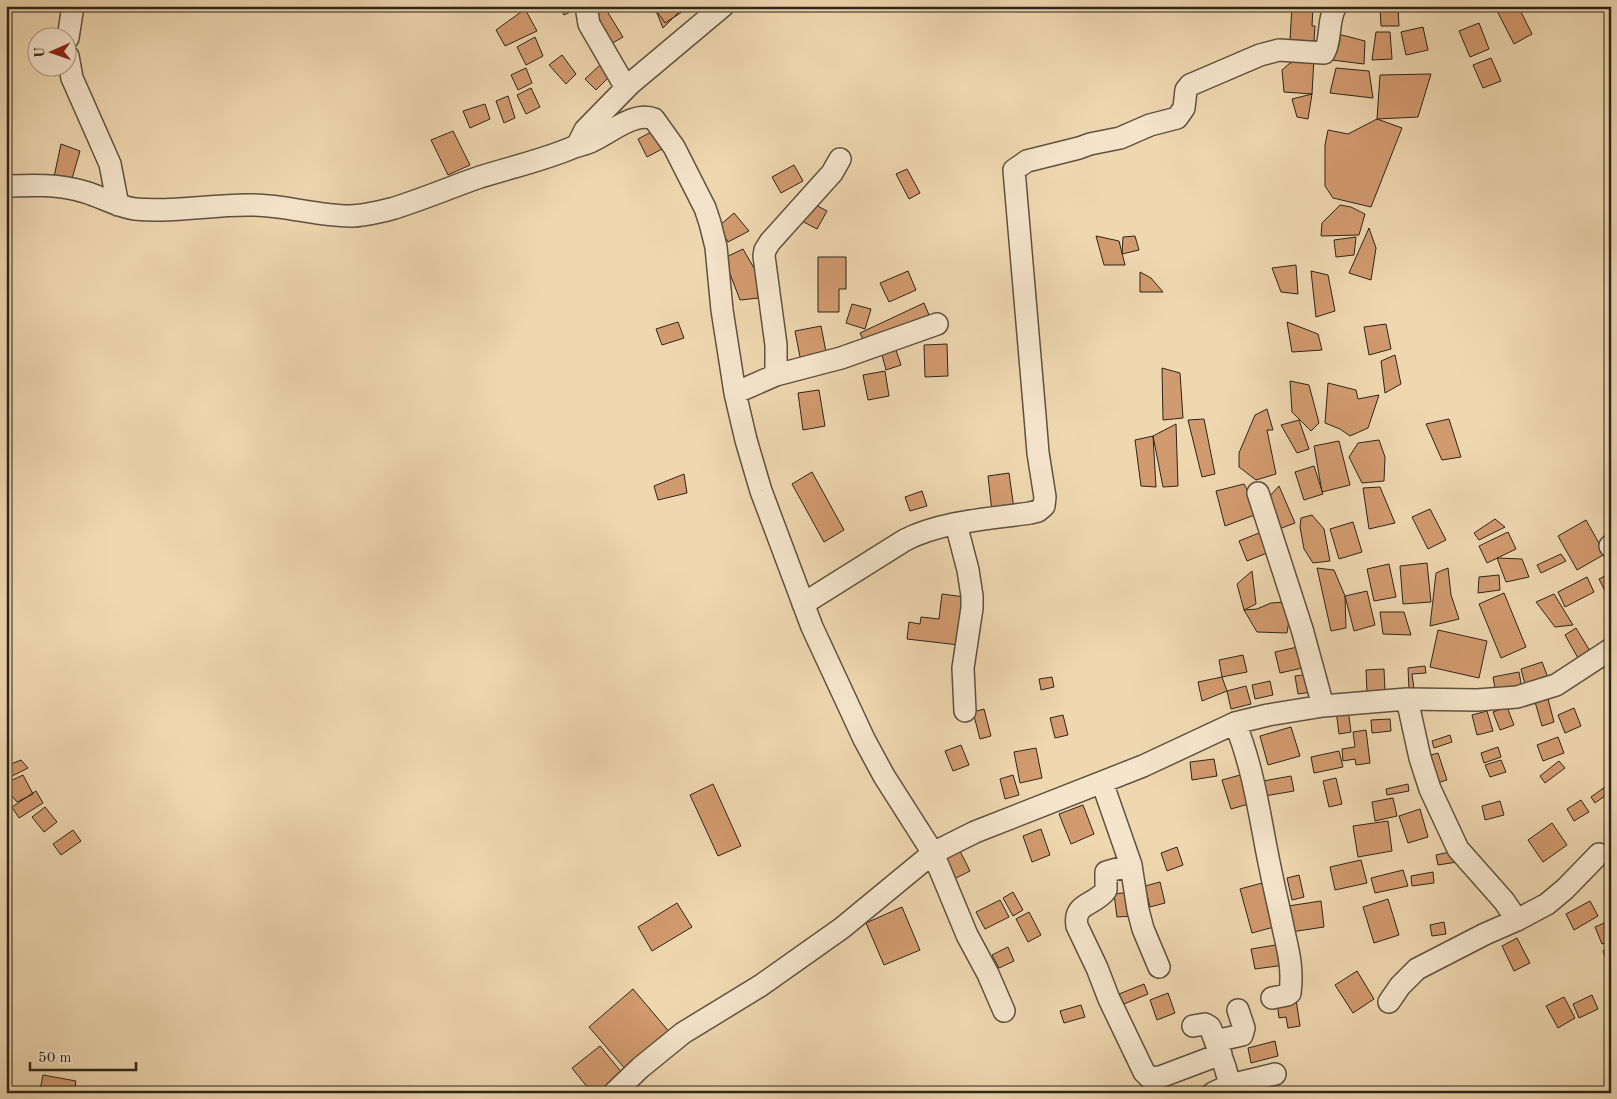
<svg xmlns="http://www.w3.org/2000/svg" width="1617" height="1099" font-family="'Old Standard TT',serif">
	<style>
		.building { fill: #d29a6f; stroke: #2d251a }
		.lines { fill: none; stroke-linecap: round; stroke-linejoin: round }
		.minor-casing { stroke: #5e5240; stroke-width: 24 }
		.minor { stroke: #f5e5cc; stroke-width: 21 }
	</style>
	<rect width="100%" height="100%" fill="#efd7b0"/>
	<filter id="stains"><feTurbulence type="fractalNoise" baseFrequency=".004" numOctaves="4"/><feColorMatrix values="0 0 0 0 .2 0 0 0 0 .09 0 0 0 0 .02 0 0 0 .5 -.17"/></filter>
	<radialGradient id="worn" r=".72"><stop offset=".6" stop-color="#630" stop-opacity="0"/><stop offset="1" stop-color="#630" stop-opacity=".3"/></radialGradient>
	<!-- building -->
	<path class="building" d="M559 6H582L564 15Z
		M653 6H679L682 12 665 23Z
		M654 6H678L681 10 663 28Z
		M1292 6H1313L1312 26H1315L1314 41 1290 40Z
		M1380 6H1398L1399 26H1381Z
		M1500 6H1518L1532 34 1514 44 1496 9Z
		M605 8 623 37 611 44 593 15Z
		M525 9 537 31 505 46 496 30Z
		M1479 23 1489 49 1470 57 1459 31Z
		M1423 27 1428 50 1406 55 1401 32Z
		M1376 32H1390L1392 59 1372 60Z
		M1338 34 1365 41 1364 64 1332 60Z
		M535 37 543 56 526 65 517 47Z
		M562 55 576 74 566 84 549 65Z
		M1314 58 1312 94 1284 92 1282 70 1290 63Z
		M1491 58 1501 81 1483 88 1473 65Z
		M601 64 611 75 596 90 585 79Z
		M526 68 532 83 518 90 511 75Z
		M1336 68 1369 71 1373 98 1330 93Z
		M1431 74 1418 117 1377 119 1380 75Z
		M531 88 540 107 526 114 517 95Z
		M1312 94 1308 119 1297 117 1292 99Z
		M508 96 515 118 504 123 496 101Z
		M485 104 490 119 470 128 463 111Z
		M1377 119 1402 128 1371 207 1333 198 1325 186V145L1328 130 1348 134Z
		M453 131 470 165 448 175 431 140Z
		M653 131 662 149 647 157 638 139Z
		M61 144 80 151 71 182 54 177Z
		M794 165 803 181 781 193 772 177Z
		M907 169 920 193 909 199 896 174Z
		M810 202 827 211 817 229 800 220Z
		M1340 205 1351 207 1365 214 1359 235 1321 236 1322 223Z
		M734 213 749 231 728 242 719 226Z
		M1369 228 1376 248 1371 280 1349 273Z
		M1096 236 1119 241 1125 265H1104Z
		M1135 236 1139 250 1122 254 1123 237Z
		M1356 237 1354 255 1336 257 1334 240Z
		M743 249 758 275 759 298 740 300 724 258Z
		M818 257H846V289H839V312H818Z
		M1296 265 1298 294 1281 292 1272 268Z
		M908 271 916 290 889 302 880 283Z
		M1311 271 1328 275 1335 311 1316 317Z
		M1140 272 1151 278 1163 292H1140Z
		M924 303 929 315 866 345 860 333Z
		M852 304 871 309 865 329 846 323Z
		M678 322 684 338 662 345 656 329Z
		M1287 322 1318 334 1322 350 1292 352Z
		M1386 324 1391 349 1369 355 1364 327Z
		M821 326 827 357 801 362 795 331Z
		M947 344 948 376 925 377 924 345Z
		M895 347 901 365 886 370 881 351Z
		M1395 355 1401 384 1385 393 1381 361Z
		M1162 368 1180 373 1183 418 1163 420Z
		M885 371 889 396 868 400 863 375Z
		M1290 381 1309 385 1319 423 1311 431 1292 412Z
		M1328 383 1356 390 1358 399 1379 395 1368 428 1350 436 1340 429 1325 423Z
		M819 390 825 426 803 430 798 393Z
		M1267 409 1273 430H1267L1276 474 1256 480 1239 467V453L1255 415Z
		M1204 419 1215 474 1202 477 1188 420Z
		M1449 419 1461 457 1442 460 1426 424Z
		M1299 420 1309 449 1297 453 1281 425Z
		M1176 424 1178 486 1163 487 1153 436Z
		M1153 436 1156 487 1141 486 1135 440Z
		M1379 440 1385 457 1384 481 1362 483 1349 457 1358 443Z
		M1339 441 1350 485 1322 492 1314 446Z
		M1314 466 1323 494 1304 500 1295 472Z
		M812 472 844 530 824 542 792 484Z
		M1009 473 1014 509 992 512 988 476Z
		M684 474 687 493 658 500 654 486Z
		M1244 484 1260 513 1225 526 1216 491Z
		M1279 486 1295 523 1279 529 1267 499Z
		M1380 487 1395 523 1369 529 1363 488Z
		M922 491 927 506 910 511 905 497Z
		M1430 509 1446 540 1428 549 1412 517Z
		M1312 515 1324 529 1330 561 1313 563 1304 549 1300 527 1301 518Z
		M1495 519 1505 527 1479 540 1474 533Z
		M1586 520 1605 554 1577 570 1558 536Z
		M1353 522 1362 552 1339 559 1330 529Z
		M1264 531 1272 551 1247 561 1239 541Z
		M1508 532 1516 549 1487 563 1479 546Z
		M1561 554 1566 561 1541 573 1537 565Z
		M1497 558 1522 559 1529 577 1506 582Z
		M1427 563 1431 602 1403 604 1400 566Z
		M1389 564 1396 597 1374 601 1367 569Z
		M1317 568 1334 570 1345 596 1346 628 1331 631Z
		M1448 568 1451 595 1459 619 1430 626 1436 573Z
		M1252 571 1256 604 1244 610 1237 584Z
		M1611 573V603L1599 579Z
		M1499 575 1500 590 1478 593 1479 577Z
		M1587 577 1594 592 1565 607 1558 592Z
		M1367 591 1375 625 1354 631 1345 596Z
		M1504 593 1526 647 1501 658 1479 604Z
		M942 594 965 597 959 645 907 639 909 622 920 624 921 617 939 619Z
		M1554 594 1573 625 1555 627 1536 602Z
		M1286 602 1290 614 1287 633 1257 632 1244 610 1257 609 1271 603Z
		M1380 612H1404L1411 635 1383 634Z
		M1576 628 1590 651 1578 658 1565 635Z
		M1438 630 1487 641 1479 678 1430 667Z
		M1302 646 1307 667 1280 673 1275 652Z
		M1243 655 1247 672 1222 677 1219 660Z
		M1542 662 1549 680 1526 688 1521 669Z
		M1425 666 1426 673 1412 674 1414 689 1409 690 1408 668Z
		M1384 669 1385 691 1367 693 1366 670Z
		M1519 672 1522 689 1496 694 1493 677Z
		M1310 674 1312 692 1298 694 1295 676Z
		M1052 677 1054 687 1041 690 1039 679Z
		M1222 677 1227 691 1202 701 1198 682Z
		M1270 681 1273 695 1255 699 1252 685Z
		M1246 686 1251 704 1231 709 1227 691Z
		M1548 699 1554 722 1542 726 1535 702Z
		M1507 707 1514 725 1500 730 1493 712Z
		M1574 708 1581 726 1565 733 1558 715Z
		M984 709 991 736 980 739 973 712Z
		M1348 709 1351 732 1339 734 1336 710Z
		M1487 711 1493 731 1477 735 1472 715Z
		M1063 715 1068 735 1055 738 1050 718Z
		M1390 719 1391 731 1372 733 1371 720Z
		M1291 727 1300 756 1268 765 1260 736Z
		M1366 730 1370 763 1356 765 1355 759 1343 761 1342 749 1355 747 1353 732Z
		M1450 735 1452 742 1434 748 1432 741Z
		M1558 737 1564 753 1543 761 1537 745Z
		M961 745 969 765 953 771 945 751Z
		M1498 747 1501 757 1484 763 1481 753Z
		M1036 748 1042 778 1020 783 1014 752Z
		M1339 751 1343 767 1314 773 1311 757Z
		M1438 753 1447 780 1437 783 1428 756Z
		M1214 759 1217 776 1192 780 1190 762Z
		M21 760 28 768 10 777 6 766Z
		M1501 760 1506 772 1490 777 1485 765Z
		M1559 761 1565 768 1545 783 1540 776Z
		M1244 774 1252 803 1231 809 1222 780Z
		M23 775 33 794 17 802 6 789V783Z
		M1013 775 1019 795 1005 799 1000 779Z
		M1291 776 1294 791 1265 796 1263 781Z
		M1336 778 1342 804 1329 807 1323 781Z
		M713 784 741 846 718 856 690 795Z
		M1408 784 1409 791 1387 795 1386 789Z
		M1605 787 1609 793 1595 803 1591 797Z
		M36 791 43 803 19 818 12 807Z
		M1393 798 1397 816 1375 821 1372 802Z
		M1581 800 1589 812 1574 821 1567 809Z
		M1500 801 1504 815 1485 820 1482 806Z
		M1083 805 1094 834 1071 844 1059 814Z
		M45 807 57 822 44 832 32 817Z
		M1420 809 1428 837 1408 843 1399 816Z
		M1388 821 1392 851 1358 857 1353 826Z
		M1552 823 1567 845 1543 862 1528 840Z
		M1041 829 1050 855 1032 862 1023 836Z
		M73 830 81 841 61 855 53 844Z
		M958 847 970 871 954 879 942 855Z
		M1177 847 1183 865 1167 871 1161 853Z
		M1454 851 1457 862 1438 865 1436 855Z
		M1361 860 1367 883 1335 890 1330 867Z
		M1403 870 1408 886 1375 893 1371 878Z
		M1433 872 1434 883 1412 886 1411 876Z
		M1299 875 1304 897 1292 900 1287 878Z
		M1160 882 1165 903 1150 907 1145 886Z
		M1262 883 1274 927 1252 933 1240 889Z
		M1013 892 1023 910 1013 916 1003 898Z
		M1130 892 1132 916 1117 917 1114 894Z
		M1388 899 1399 935 1374 943 1363 907Z
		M1000 900 1009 917 985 929 976 912Z
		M1321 901 1324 927 1291 932 1288 906Z
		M1590 901 1598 916 1574 930 1566 914Z
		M677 903 692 927 652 951 638 927Z
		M902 907 920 950 884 965 866 923Z
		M1029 912 1041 935 1028 942 1016 919Z
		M1611 920V940L1602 944 1595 927Z
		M1444 922 1446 934 1432 936 1430 925Z
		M1517 938 1530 963 1514 971 1502 946Z
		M1282 944 1285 965 1255 969 1251 949Z
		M1008 947 1014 961 999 968 992 955Z
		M1611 948V966L1609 967 1603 951Z
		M1357 971 1374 999 1353 1013 1335 985Z
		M1144 984 1148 994 1124 1004 1119 994Z
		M633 989 671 1034 627 1071 589 1027Z
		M1168 993 1175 1013 1157 1020 1150 1000Z
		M1592 995 1598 1009 1579 1018 1573 1004Z
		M1564 997 1575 1018 1558 1028 1546 1006Z
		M1296 999 1300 1026 1288 1028 1286 1017 1279 1018 1277 1002Z
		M1081 1005 1085 1017 1064 1023 1060 1011Z
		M1275 1041 1278 1056 1251 1063 1248 1048Z
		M600 1046 623 1074 601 1093H592L572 1068Z
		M43 1075 76 1081 74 1093H55L40 1090Z"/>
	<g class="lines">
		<defs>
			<path id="minor" d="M586 6 589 24 626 88
				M68 38 73 6
				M68 56 72 78 110 164 118 205
				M577 146 585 130 630 84 723 6
				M6 186C33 185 59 184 85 192 102 197 118 207 135 209 173 213 214 204 252 205 285 205 317 216 350 216 363 216 379 212 391 209 421 200 451 187 480 177 512 167 544 160 574 147 580 145 587 144 592 141 610 133 634 111 654 119L674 147 705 208 710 223 716 247 722 310 735 393 746 440 761 491 812 627 864 739 884 776 933 853 967 935 988 974 1004 1011
				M776 375V345L764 256 765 250 770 242 832 173 840 159
				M735 393 776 375 841 358 937 324
				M1258 493 1302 629 1323 706
				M956 524 968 570 972 596V608L963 668 965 711
				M1610 546 1611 547
				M803 604 905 540C943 521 989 519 1030 513L1038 511 1044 506 1045 497 1038 453 1035 416 1014 170 1027 161 1079 148 1090 144 1120 138 1150 125 1177 118 1184 108 1186 90 1190 85 1260 55 1279 50 1324 53C1332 40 1327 20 1336 6
				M1407 699 1420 758 1430 789 1458 849 1504 901 1517 920
				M1235 723C1255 772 1260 821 1271 872 1275 892 1280 912 1284 932 1289 953 1293 971 1290 993L1287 995 1272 998
				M1102 782 1131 865 1138 910 1143 929 1159 967
				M1131 865 1106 872V890C1095 906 1073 902 1077 926L1097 968 1109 999 1144 1072 1150 1078 1160 1077 1221 1054
				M1389 1002 1400 986 1417 969 1485 934 1517 920 1547 904 1565 889 1599 854
				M1193 1026 1205 1024 1210 1027 1225 1067 1230 1085
				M1215 1041 1242 1035 1244 1028 1238 1010
				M614 1093 640 1068 683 1033 760 986 842 928 933 853 975 832 1143 766 1235 723 1268 715 1323 706 1407 699 1477 700 1517 697 1556 685 1611 649
				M1213 1093 1230 1085 1275 1074"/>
		</defs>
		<!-- minor casing -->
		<use href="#minor" class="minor-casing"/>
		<!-- minor -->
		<use href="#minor" class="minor"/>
	</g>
	<!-- margin -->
	<rect width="1617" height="1099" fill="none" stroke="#efd7b0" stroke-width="25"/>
	<rect x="8" y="8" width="1602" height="1084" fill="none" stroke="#2d251a" stroke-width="2.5"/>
	<rect x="12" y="12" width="1592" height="1074" fill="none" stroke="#2d251a"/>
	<!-- north arrow -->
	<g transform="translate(52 52) rotate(268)"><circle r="24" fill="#f5e5cc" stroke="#a59885"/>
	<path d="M0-4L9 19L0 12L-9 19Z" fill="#8f2418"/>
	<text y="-8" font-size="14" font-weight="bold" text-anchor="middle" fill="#2d251a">U</text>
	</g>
	<!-- scale -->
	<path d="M30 1062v8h106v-8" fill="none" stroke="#2d251a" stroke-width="2.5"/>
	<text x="38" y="1062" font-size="15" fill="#2d251a" stroke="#f5e5cc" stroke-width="4" paint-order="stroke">50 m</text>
	<rect width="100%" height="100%" filter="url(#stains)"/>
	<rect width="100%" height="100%" fill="url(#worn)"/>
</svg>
